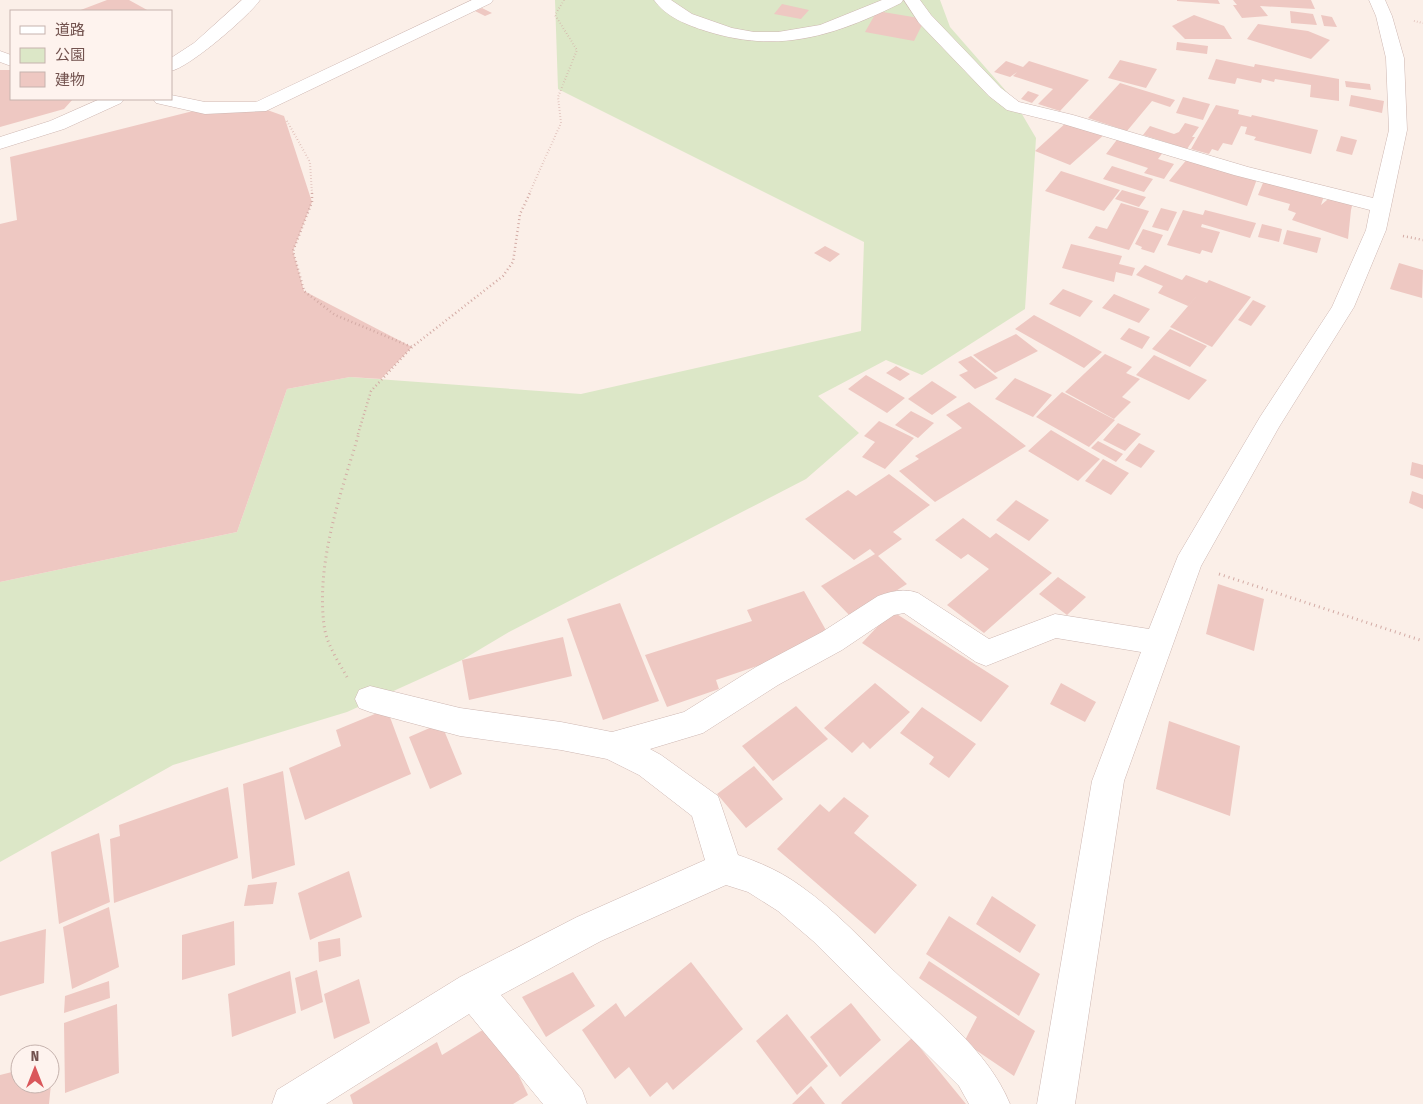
<svg xmlns="http://www.w3.org/2000/svg" width="1423" height="1104" font-family="'Fira Sans Condensed','Noto Sans JP',sans-serif">
	<style>
		.green { fill: #dce7c7 }
		.building { fill: #eec8c2 }
		.lines { fill: none; stroke-linecap: round; stroke-linejoin: round }
		.minor-casing { stroke: #ceb7b2; stroke-width: 1 }
		.path-far2 { stroke: #d3aba5; stroke-width: 2; stroke-dasharray: 0.5 2.5; stroke-linecap: butt }
		.path-far1 { stroke: #d3aba5; stroke-width: 2.5; stroke-dasharray: 1 3; stroke-linecap: butt }
		.path { stroke: #d3aba5; stroke-width: 3; stroke-dasharray: 1 4; stroke-linecap: butt }
		.minor { fill: #fff; fill-rule: evenodd }
	</style>
	<rect width="100%" height="100%" fill="#fbefe8"/>
	<!-- green -->
	<path class="green" d="M555 0H940L950 27 1013 99 1036 138 1025 309 922 375 886 360 818 396 859 433 806 479 509 632 462 660 347 712 173 765 0 862V582L237 532 287 389 350 377 581 394 861 331 864 242 558 89Z"/>
	<!-- building -->
	<path class="building" d="M107 0H129L149 11H78Z
		M1177 0H1218L1220 4 1177 1Z
		M1233 0H1311L1315 9 1260 6 1268 16 1242 18 1233 5H1237Z
		M782 4 809 10 801 19 774 14Z
		M482 8 492 13 485 16 475 11Z
		M877 11 925 19 914 41 865 32Z
		M1290 11 1313 14 1317 25 1291 23Z
		M1194 15 1224 26 1232 39H1185L1172 26Z
		M1321 15 1332 17 1337 27 1324 26Z
		M1258 24 1308 31 1330 40 1311 59 1247 39Z
		M1177 42 1208 46 1207 54 1176 50Z
		M1216 59 1254 67 1255 64 1339 79V101L1310 97 1311 85 1275 79 1274 82 1262 79 1261 83 1237 78 1235 84 1208 79Z
		M1120 60 1157 69 1146 88 1108 78Z
		M1006 61 1023 67 1029 61 1089 80 1060 111 1038 104 1053 89 1013 76 1017 72 1010 77 994 72Z
		M0 70H11V99H73L64 109 0 127Z
		M1345 81 1370 84 1371 90 1346 87Z
		M1120 83 1175 100 1170 107 1152 101 1127 131 1088 118Z
		M1028 91 1039 95 1032 103 1021 99Z
		M1351 95 1384 101 1382 113 1349 106Z
		M1183 97 1210 104 1203 120 1176 113Z
		M1216 105 1239 110 1238 114 1251 117 1252 115 1318 130 1311 154 1254 140 1256 137 1245 134 1247 127 1241 126 1232 145 1223 143 1218 151 1212 149 1209 154 1191 149Z
		M259 107 284 116 312 202 293 251 304 291 412 347 381 379 350 377 287 389 237 532 0 582V224L17 220 10 157 205 108Z
		M1068 121 1105 134 1070 165 1035 151Z
		M1185 123 1199 127 1192 137H1195L1187 149 1143 135 1150 126 1174 134 1179 132Z
		M1341 136 1357 140 1352 155 1336 151Z
		M1119 137 1164 151 1158 159 1174 164 1164 179 1144 173 1148 168 1106 154Z
		M1188 158 1257 179 1247 206 1169 181Z
		M1112 166 1153 179 1144 192 1103 179Z
		M1061 171 1120 190 1104 211 1045 191Z
		M1265 178 1325 193 1321 205 1333 195 1353 202 1351 210 1348 239 1292 220 1296 213 1288 210 1290 204 1258 195Z
		M1122 190 1146 197 1139 207 1115 199Z
		M1121 203 1149 211 1129 250 1088 238 1096 226 1107 229Z
		M1161 208 1177 212 1168 231 1152 227Z
		M1183 210 1203 215 1205 210 1256 223 1250 238 1202 224 1201 227 1220 232 1212 253 1202 250 1200 254 1167 245Z
		M1262 224 1282 229 1279 242 1258 237Z
		M1143 229 1163 235 1154 253 1141 249 1142 247 1135 244Z
		M1287 230 1321 238 1317 253 1283 244Z
		M1071 244 1122 256 1119 264 1135 268 1132 276 1116 272 1114 282 1062 268Z
		M825 246 840 254 830 262 814 253Z
		M1399 263 1423 270 1422 298 1390 289Z
		M1145 265 1182 280 1186 275 1207 283 1209 280 1251 297 1212 347 1170 327 1201 291 1188 306 1158 293 1163 286 1136 275Z
		M1063 289 1093 301 1080 317 1049 304Z
		M1114 294 1150 309 1139 323 1102 308Z
		M1253 300 1266 306 1251 326 1238 320Z
		M1034 315 1073 336 1102 352 1084 368 1015 329Z
		M1129 328 1150 337 1142 349 1120 339Z
		M1170 329 1207 346 1190 367 1152 349Z
		M1016 334 1038 351 995 373 973 355Z
		M1105 354 1132 367 1126 373 1140 379 1122 397 1131 402 1114 419 1065 392Z
		M1154 355 1207 380 1189 400 1136 375Z
		M971 356 998 378 975 389 959 375 968 371 958 362Z
		M896 366 910 374 900 381 886 373Z
		M866 375 883 385 905 398 887 413 848 389Z
		M1015 378 1052 395 1033 417 995 399Z
		M932 381 957 397 932 415 908 399Z
		M1062 392 1115 420 1089 447 1036 417Z
		M969 402 1026 446 935 502 899 471 919 459 915 456 962 428 946 415Z
		M911 411 934 423 918 438 895 425Z
		M879 421 914 438 885 469 862 457 875 442 864 436Z
		M1118 423 1141 434 1125 451 1103 440Z
		M1051 430 1100 459 1078 481 1028 451Z
		M1098 441 1123 454 1116 462 1091 448Z
		M1139 443 1155 451 1141 468 1125 460Z
		M1103 459 1129 473 1111 495 1085 481Z
		M1412 462 1423 465V479L1410 475Z
		M889 474 930 505 893 532 902 539 878 556 907 584 852 618 821 586 875 554 870 549 854 560 805 519 848 490 856 496Z
		M1412 491 1423 495V509L1409 503Z
		M1016 500 1049 520 1029 541 996 520Z
		M963 518 990 538 996 533 1052 573 984 633 947 605 989 569 968 554 961 559 935 540Z
		M1058 577 1086 597 1067 615 1039 594Z
		M1218 584 1264 599 1254 651 1206 634Z
		M804 591 832 641 716 680 719 689 667 707 645 655 752 621 747 610Z
		M620 603 659 701 603 720 567 619Z
		M892 611 1009 686 981 722 862 643Z
		M563 637 572 676 469 700 462 660Z
		M875 683 910 712 870 749 863 742 852 753 824 728Z
		M1061 683 1096 702 1085 722 1050 704Z
		M796 706 828 739 773 781 742 746Z
		M922 707 976 744 949 778 929 764 934 757 900 733Z
		M387 709 411 774 305 820 289 768 341 746 336 730Z
		M1169 721 1240 746 1230 816 1156 789Z
		M441 723 462 774 430 789 409 737Z
		M754 766 783 799 746 828 717 794Z
		M283 771 295 865 252 879 243 784Z
		M228 787 238 858 114 903 110 839 120 836 119 825Z
		M844 797 869 816 854 833 917 885 875 934 777 849 820 804 829 812Z
		M99 833 110 902 59 924 51 852Z
		M349 871 362 917 310 940 298 893Z
		M277 882 273 904 244 906 248 885Z
		M992 896 1036 925 1020 953 976 924Z
		M109 907 119 967 72 989 63 927Z
		M949 916 1040 974 1019 1016 926 954Z
		M234 921 235 965 182 980V935Z
		M46 929 44 983 0 996V942Z
		M340 938 341 956 319 962 318 942Z
		M929 961 1035 1031 1014 1076 964 1042 977 1017 919 978Z
		M691 962 743 1029 673 1090 667 1082 650 1097 629 1067 615 1079 582 1030 616 1003 625 1017Z
		M317 970 323 1002 301 1011 295 978Z
		M290 971 296 1013 232 1037 228 994Z
		M573 972 595 1006 546 1037 522 997Z
		M359 979 370 1023 334 1039 324 994Z
		M109 981 110 998 64 1013 65 996Z
		M851 1003 881 1040 840 1077 810 1037Z
		M117 1004 119 1073 65 1093 64 1023Z
		M787 1014 828 1066 797 1095 756 1041Z
		M494 1023 528 1095 513 1104H353L350 1095 437 1042 442 1055Z
		M912 1038 966 1104H842L841 1103Z
		M54 1061 51 1084H50V1063Z
		M20 1070V1084H51L49 1104H0V1075Z
		M811 1086 825 1104H792Z"/>
	<g class="lines">
		<defs>
			<path id="minor" d="M242 0H260C249 16 190 67 171 71V58L194 43Z
				M472 0H493L491 3 266 111 205 114 156 103 153 99H171V95L205 102H256Z
				M654 0H671L692 14 732 28 754 32H778L820 25 882 0H903L901 3C834 36 779 54 706 31 687 25 666 17 654 0Z
				M904 0H920L931 15 1001 88 1019 102 1073 115 1248 167 1373 198 1389 130 1386 58 1376 16 1369 0H1385L1392 16 1404 58 1407 130 1386 230 1354 307 1279 427 1201 566 1124 781 1075 1104H1037L1092 781 1141 652 1056 638 986 666 976 662 904 613 894 615 842 650 778 685 703 733 650 749 661 755 718 796 738 855C761 863 782 872 802 887 836 911 865 943 894 971 935 1011 988 1050 1010 1104H969L959 1086 813 941 778 911 748 892 726 885 601 941 501 995 582 1090 587 1104H543L469 1014 326 1104H272L277 1090 460 977 577 917 705 860 692 816 639 775 607 759 561 750 460 736 370 712 359 708 355 699 359 690 370 686 460 708 561 722 612 732 684 712 756 667 822 632 878 596C892 591 904 588 918 593L989 639 1055 614 1149 629 1178 556 1260 417 1332 307 1366 230 1370 210 1234 175 1060 123 1007 110 989 96 919 23Z
				M0 51 11 55V66L0 62Z
				M100 99H124L121 103 64 129 0 149V137L50 121Z"/>
		</defs>
		<!-- minor casing -->
		<use href="#minor" class="minor-casing"/>
		<!-- path-far2 -->
		<path class="path-far2" d="M1414 21 1423 23
			M287 121 310 162 312 194
			M529 194 561 123 558 97 577 50 555 15 564 0"/>
		<!-- path-far1 -->
		<path class="path-far1" d="M312 193V202L293 251 304 291 335 315 412 347
			M1403 236 1423 240
			M358 434 371 391 412 347 503 276 513 262 520 214 530 193"/>
		<!-- path -->
		<path class="path" d="M1219 574 1423 641
			M347 677C338 661 326 643 324 625 316 561 341 493 359 433"/>
		<!-- minor -->
		<use href="#minor" class="minor"/>
	</g>
	<!-- legend -->
	<rect x="10" y="10" width="162" height="90" fill="#fef3ee" stroke="#c6b3ae"/>
	<rect x="20" y="26" width="25" height="8" fill="#ffffff" stroke="#c6b3ae"/>
	<text x="55" y="35" font-size="15" fill="#72524e">道路</text>
	<rect x="20" y="48" width="25" height="15" fill="#dce7c7" stroke="#c6b3ae"/>
	<text x="55" y="60" font-size="15" fill="#72524e">公園</text>
	<rect x="20" y="72" width="25" height="15" fill="#eec8c2" stroke="#c6b3ae"/>
	<text x="55" y="85" font-size="15" fill="#72524e">建物</text>
	<!-- north arrow -->
	<g transform="translate(35 1069)"><circle r="24" fill="#fef3ee" stroke="#c6b3ae"/>
	<path d="M0-4L9 19L0 12L-9 19Z" fill="#da575b"/>
	<text y="-8" font-size="14" font-weight="bold" text-anchor="middle" fill="#72524e">N</text>
	</g>
</svg>
